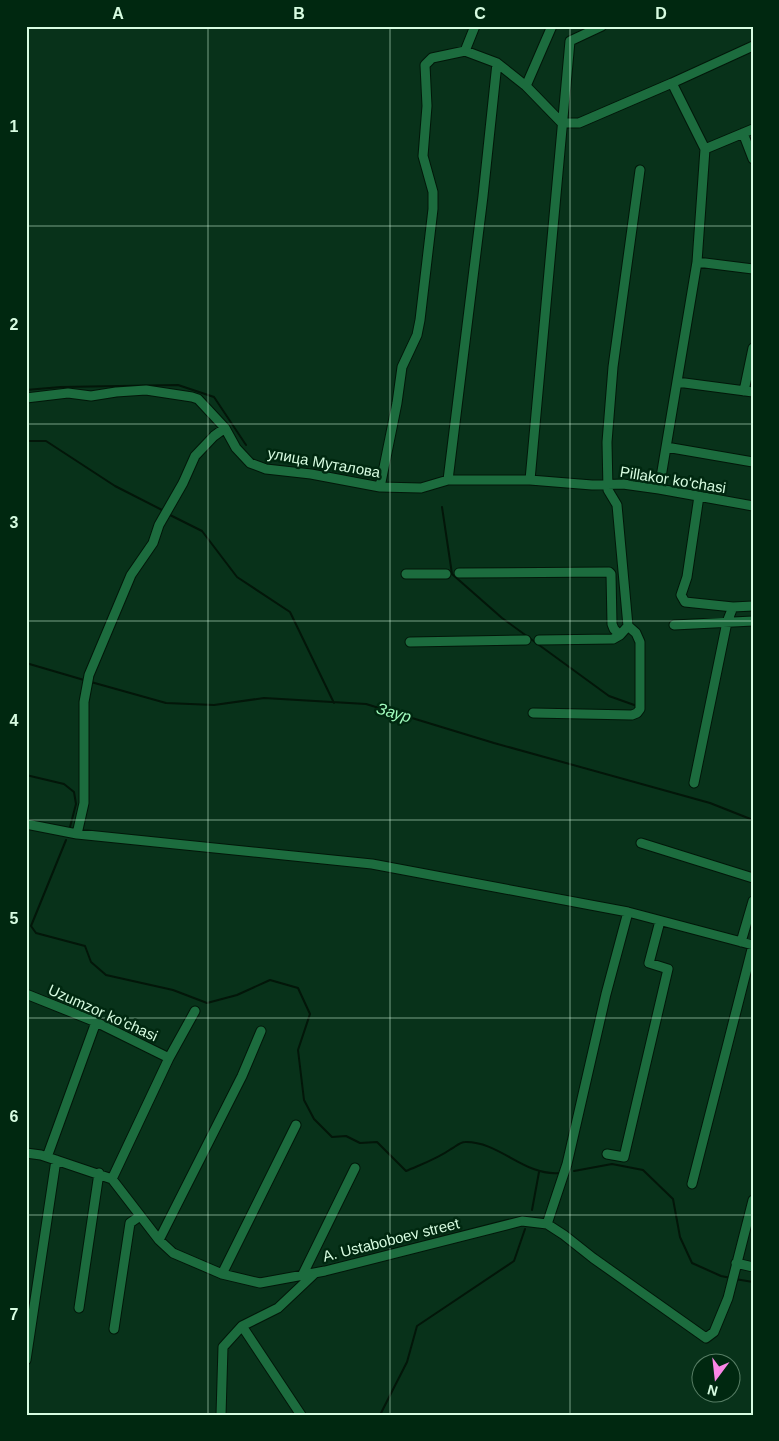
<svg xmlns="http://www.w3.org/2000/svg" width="779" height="1441" font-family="Helvetica,sans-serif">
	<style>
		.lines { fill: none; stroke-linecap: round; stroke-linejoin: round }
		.stream { stroke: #031609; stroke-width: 2 }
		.minor-casing { stroke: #021709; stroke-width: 11 }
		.minor { stroke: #1c6c3e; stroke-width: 9 }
		.grid { fill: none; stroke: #d7fce1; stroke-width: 1; stroke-opacity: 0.55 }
		.labels { text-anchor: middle; stroke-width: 5; stroke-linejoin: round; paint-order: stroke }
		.street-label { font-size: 15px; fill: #d7fce1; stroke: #002810 }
		.water-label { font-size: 16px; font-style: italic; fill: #a0fcbd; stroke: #002810 }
		.neatline { fill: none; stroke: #d7fce1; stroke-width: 2 }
		.grid-label { font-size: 16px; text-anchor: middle; font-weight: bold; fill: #d7fce1 }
	</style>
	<rect width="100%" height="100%" fill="#08321a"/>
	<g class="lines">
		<!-- stream -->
		<path class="stream" d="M26 390 61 387 178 385 214 397 246 445
			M26 441H46L115 486 164 511
			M442 507 452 574 502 618 609 696 637 706
			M168 514 202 531 237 577 290 612 334 703
			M26 663 84 680
			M91 682 166 703 214 705 264 698 366 704 494 743 710 803 753 820
			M26 775 64 784 74 792 76 804 70 827
			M66 840 31 926 36 933 85 946 91 962 106 975 173 990 207 1003 237 995 270 980 298 988 310 1014 298 1050 304 1100 314 1119 332 1137 346 1136 360 1143 377 1142 406 1171C422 1164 437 1159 451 1149 455 1147 460 1142 465 1142 499 1141 524 1176 559 1173
			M574 1171 612 1164 643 1170 673 1199 680 1237 692 1263 721 1276 731 1278
			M532 1210 539 1172
			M735 1279 753 1282
			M380 1415 407 1362 417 1326 514 1261 525 1229"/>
		<defs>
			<path id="minor" d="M465 51 475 26
				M526 86 552 26
				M743 133 753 159
				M705 149 753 129
				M697 262 753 269
				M677 382 753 392
				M744 391 753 348
				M26 398 68 393 91 396 116 392 146 390 192 397 198 399 225 428 236 448 250 463 266 469 311 474 380 487 421 488 448 480H530L592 485 623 484 659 489 753 506
				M666 447 753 462
				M448 480 483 196 497 63
				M530 480 570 41 602 26
				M380 487 397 403 402 367 417 335 420 320 433 209V192L423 156 427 106 425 65 432 58 465 51 497 63 526 86 562 123H579L672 83 753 46
				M659 489 697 262 705 149 672 83
				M699 496 687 577 681 595 685 602 733 607
				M459 573 609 572 611 574 612 624 614 629 620 635
				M406 574H446
				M674 625 753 621
				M628 626 617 505 608 490 607 442 613 367 640 170
				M410 642 526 640
				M533 713 632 715 637 713 640 709V642L636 633 628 626 620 635 613 639 539 640
				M694 783 727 622 733 607 753 606
				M26 824 77 834 372 864 628 912 753 945
				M77 834 84 803V702L89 675 131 575 153 543 159 525 183 483 195 456 214 436 225 428
				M641 843 753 878
				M741 942 753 901
				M26 994 96 1022 169 1058
				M26 1153 41 1155 112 1179 159 1240 173 1253 222 1274 260 1283 325 1271 522 1221 547 1224 564 1235 593 1258 706 1338 714 1332 728 1298 753 1200
				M607 1154 624 1157 668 969 649 963 660 921
				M47 1157 96 1022
				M112 1179 169 1058 195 1011
				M692 1184 753 945
				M547 1224 567 1164 606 994 628 912
				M159 1240 242 1076 261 1031
				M736 1263 753 1267
				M222 1274 296 1125
				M302 1276 355 1168
				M79 1308 99 1173
				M242 1326 301 1415
				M114 1329 130 1223 140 1216
				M26 1360 56 1160
				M221 1415 223 1347 242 1326 278 1308 314 1274"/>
		</defs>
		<!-- minor casing -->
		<use href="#minor" class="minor-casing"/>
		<!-- minor -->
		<use href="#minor" class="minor"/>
	</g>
	<!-- grid -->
	<path class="grid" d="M208 26V1415M390 26V1415M570 26V1415M26 226H753M26 424H753M26 621H753M26 820H753M26 1018H753M26 1215H753"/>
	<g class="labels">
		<!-- street labels -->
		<g class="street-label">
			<text transform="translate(324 463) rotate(10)" y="5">улица Муталова</text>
			<text transform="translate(673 480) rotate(9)" y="5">Pillakor ko'chasi</text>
			<text transform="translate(103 1013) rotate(24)" y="5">Uzumzor ko'chasi</text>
			<text transform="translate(391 1240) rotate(-14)" y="5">A. Ustaboboev street</text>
		</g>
		<!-- water labels -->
		<g class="water-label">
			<text transform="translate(394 712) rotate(16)" y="6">Заур</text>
		</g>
	</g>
	<!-- border -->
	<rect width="779" height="1441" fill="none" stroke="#002810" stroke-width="55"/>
	<!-- north arrow -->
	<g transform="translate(716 1378) rotate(195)"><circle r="24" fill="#002810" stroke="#567d64"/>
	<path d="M0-4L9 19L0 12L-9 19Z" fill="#fa87e7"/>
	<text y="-8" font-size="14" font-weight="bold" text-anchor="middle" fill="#d7fce1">N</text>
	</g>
	<rect x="28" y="28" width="724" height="1386" class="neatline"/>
	<g class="grid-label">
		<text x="118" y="19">A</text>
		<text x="299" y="19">B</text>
		<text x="480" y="19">C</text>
		<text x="661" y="19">D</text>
		<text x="14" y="132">1</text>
		<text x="14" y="330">2</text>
		<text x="14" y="528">3</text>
		<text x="14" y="726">4</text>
		<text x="14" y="924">5</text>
		<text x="14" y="1122">6</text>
		<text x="14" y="1320">7</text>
	</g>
</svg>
